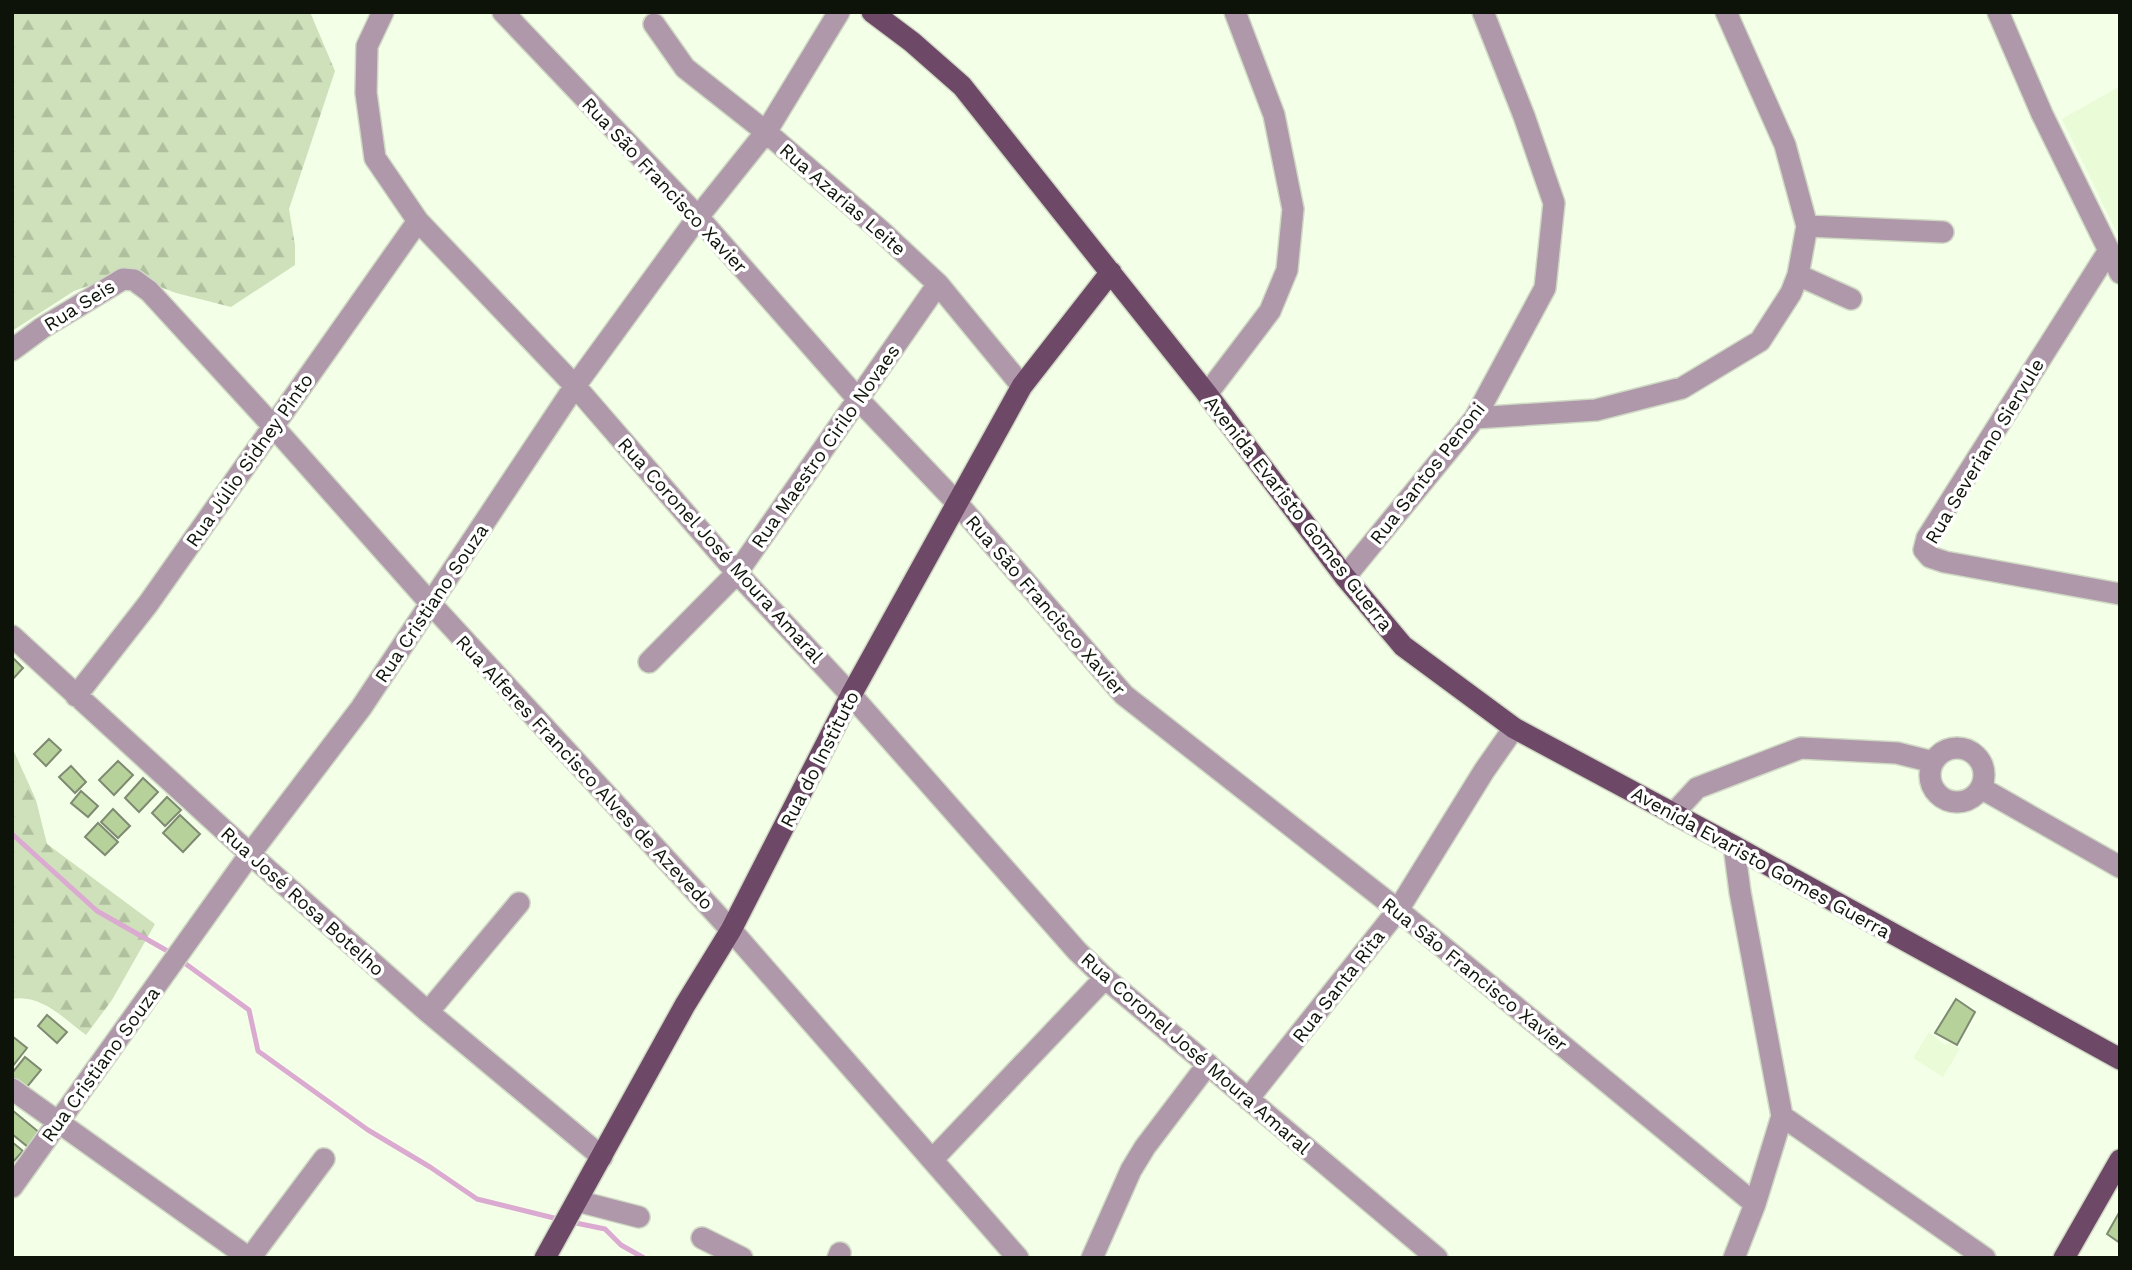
<svg xmlns="http://www.w3.org/2000/svg" width="2132" height="1270" font-family="'Work Sans',sans-serif">
	<style>
		.built { fill: #e9fbd7 }
		.forest { fill: url(#forest-firs) }
		.lines { fill: none; stroke-linecap: round; stroke-linejoin: round }
		.stream { stroke: #dbaad1; stroke-width: 5 }
		.building { fill: #b7d19b; stroke: #7e8a71; stroke-width: 2 }
		.minor-casing { stroke: #cfd9c4; stroke-width: 24 }
		.major-casing { stroke: #cfd9c4; stroke-width: 24 }
		.minor { stroke: #ae98aa; stroke-width: 21 }
		.major { stroke: #6e4967; stroke-width: 21 }
		.labels { text-anchor: middle; stroke-width: 7; stroke-linejoin: round; paint-order: stroke }
		.street-label { font-size: 19px; fill: #0e1309; stroke: #fff }
	</style>
	<defs>
		<pattern id="forest-firs" width="22" height="20" patternUnits="userSpaceOnUse" patternTransform="scale(1.75)"><rect width="22" height="20" fill="#cee1ba"/><path d="M5 1l3.5 6h-7zM16 11l3.5 6h-7z" fill="#b0c09f"/></pattern>
	</defs>
	<rect width="100%" height="100%" fill="#f4ffe8"/>
	<!-- built -->
	<path class="built" d="M2120 86V239L2062 119Z
		M1929 1032 1945 1045 1950 1043 1960 1049 1943 1077 1913 1058Z"/>
	<!-- forest -->
	<path class="forest" d="M12 12H310L335 71 289 209 295 245V265L231 307 176 293 124 273 74 291 12 331Z
		M12 747 36 800 47 844 155 924 112 1000 86 1035C64 1019 42 994 12 999Z"/>
	<g class="lines">
		<!-- stream -->
		<path class="stream" d="M12 834 97 911 171 953
			M179 959 249 1010 258 1051 368 1130 430 1167 477 1199 562 1220
			M571 1222 605 1229 621 1245 644 1258"/>
	</g>
	<!-- building -->
	<path class="building" d="M12 657 23 668 12 680Z
		M49 739 61 750 46 766 34 754Z
		M118 761 133 775 114 795 99 780Z
		M71 766 86 782 75 793 59 777Z
		M143 778 158 792 139 812 125 798Z
		M81 791 98 806 88 817 71 803Z
		M167 797 181 810 165 826 152 813Z
		M113 809 130 826 118 838 101 822Z
		M180 815 200 834 183 852 163 833Z
		M98 823 118 842 105 855 85 837Z
		M1956 999 1975 1012 1957 1045 1935 1033Z
		M47 1015 67 1032 57 1043 38 1026Z
		M12 1036 27 1048 12 1067Z
		M25 1057 41 1070 26 1088 12 1076V1073Z
		M12 1110 40 1133 28 1147 12 1134Z
		M12 1142 23 1151 12 1163Z
		M2120 1211V1243L2107 1234Z"/>
	<g class="lines">
		<defs>
			<path id="minor" d="M383 12 367 46 366 93 375 158 418 221 575 386 737 573 851 695 1077 951 1105 978 1437 1258
				M503 12 698 217 857 398 957 503 1124 695 1398 910 1755 1204
				M1998 12 2042 114 2120 273
				M654 24 685 68 766 132 880 230 938 284 1022 386
				M1807 226 1943 232
				M2108 252 1927 538 1924 550 1930 557 1945 562 2120 594
				M1798 275 1851 299
				M12 350 42 328 123 279 134 280 149 291 272 425 431 604 731 930 1018 1258
				M1207 394 1270 311 1287 270 1293 209 1274 115 1235 12
				M1475 418 1596 410 1682 388 1760 341 1791 293 1798 275 1807 226 1785 145 1726 12
				M1345 577 1475 418 1545 288 1554 203 1524 116 1483 12
				M12 636 250 854 428 1012 602 1157
				M649 662 737 573 938 284
				M76 696 148 604 418 221
				M1930 775a27 27 0 1 1 54 0a27 27 0 1 1-54 0Z
				M1981 788 2120 867
				M1673 814 1697 788 1801 748 1897 753 1933 762
				M1734 846 1740 892 1782 1116 1755 1204 1734 1258
				M428 1012 519 903
				M12 1089 249 1258
				M1248 1099 1398 910 1484 771 1514 728
				M1782 1116 1985 1258
				M932 1160 1105 978
				M12 1187 250 854 361 708 575 386 698 217 766 132 839 12
				M577 1201 639 1217
				M702 1238 742 1258
				M250 1258 324 1159
				M838 1258 840 1253
				M1092 1258 1131 1170 1145 1147 1208 1064"/>
			<path id="major" d="M872 12 912 42 962 86 1207 394 1345 577 1403 646 1514 728 1734 846 2120 1059
				M545 1258 685 1005 731 930 851 695 1022 386 1111 272
				M2064 1258 2120 1160"/>
		</defs>
		<!-- minor casing -->
		<use href="#minor" class="minor-casing"/>
		<!-- major casing -->
		<use href="#major" class="major-casing"/>
		<!-- minor -->
		<use href="#minor" class="minor"/>
		<!-- major -->
		<use href="#major" class="major"/>
	</g>
	<g class="labels">
		<!-- street labels -->
		<g class="street-label">
			<text transform="translate(665 185) rotate(47)" y="7">Rua São Francisco Xavier</text>
			<text transform="translate(843 199) rotate(41)" y="7">Rua Azarias Leite</text>
			<text transform="translate(79 305) rotate(-32)" y="7">Rua Seis</text>
			<text transform="translate(825 446) rotate(-55)" y="7">Rua Maestro Cirilo Novaes</text>
			<text transform="translate(1984 451) rotate(-59)" y="7">Rua Severiano Siervule</text>
			<text transform="translate(249 460) rotate(-55)" y="7">Rua Júlio Sidney Pinto</text>
			<text transform="translate(1427 473) rotate(-52)" y="7">Rua Santos Penoni</text>
			<text transform="translate(1299 513) rotate(52)" y="7">Avenida Evaristo Gomes Guerra</text>
			<text transform="translate(721 550) rotate(48)" y="7">Rua Coronel José Moura Amaral</text>
			<text transform="translate(431 603) rotate(-56)" y="7">Rua Cristiano Souza</text>
			<text transform="translate(1046 605) rotate(49)" y="7">Rua São Francisco Xavier</text>
			<text transform="translate(819 759) rotate(-63)" y="7">Rua do Instituto</text>
			<text transform="translate(585 772) rotate(47)" y="7">Rua Alferes Francisco Alves de Azevedo</text>
			<text transform="translate(1761 862) rotate(29)" y="7">Avenida Evaristo Gomes Guerra</text>
			<text transform="translate(303 901) rotate(42)" y="7">Rua José Rosa Botelho</text>
			<text transform="translate(1475 974) rotate(39)" y="7">Rua São Francisco Xavier</text>
			<text transform="translate(1338 986) rotate(-52)" y="7">Rua Santa Rita</text>
			<text transform="translate(1196 1053) rotate(41)" y="7">Rua Coronel José Moura Amaral</text>
			<text transform="translate(100 1064) rotate(-54)" y="7">Rua Cristiano Souza</text>
		</g>
	</g>
	<!-- border -->
	<rect width="2132" height="1270" fill="none" stroke="#0e1309" stroke-width="28"/>
</svg>
